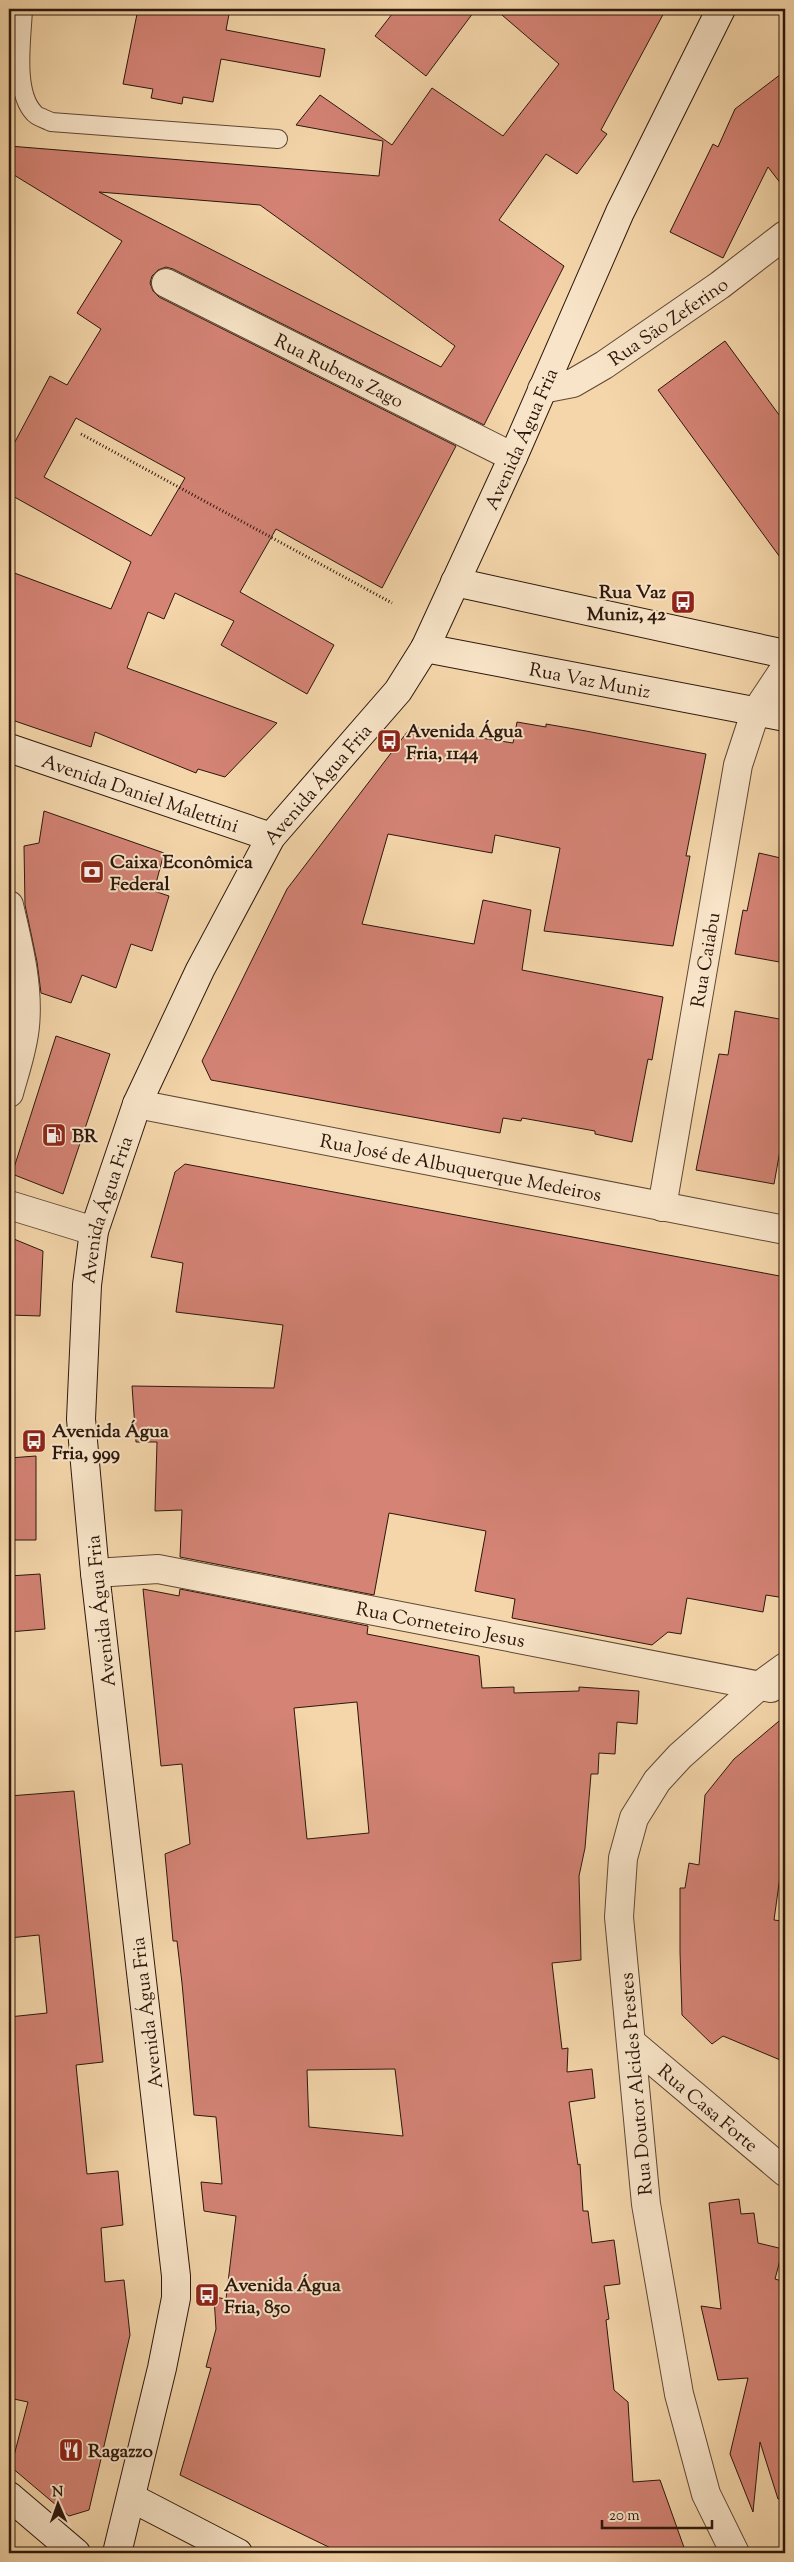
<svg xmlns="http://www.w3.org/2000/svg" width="794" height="2562" font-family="'Sorts Mill Goudy',serif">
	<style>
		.building { fill: #d48375; stroke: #2c170c; fill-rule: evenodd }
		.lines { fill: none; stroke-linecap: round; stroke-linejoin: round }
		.lane-casing { stroke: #5e4734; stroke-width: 20 }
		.street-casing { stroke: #5e4734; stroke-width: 30 }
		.secondary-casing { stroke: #2c170c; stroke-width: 30 }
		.path { stroke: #2c170c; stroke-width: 3; stroke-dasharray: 1 2.5; stroke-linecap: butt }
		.lane { stroke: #f8e4c8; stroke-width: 18 }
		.street { stroke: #f8e4c8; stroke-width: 28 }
		.secondary { stroke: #f8e4c8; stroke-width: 28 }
		.labels { text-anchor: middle; stroke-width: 4; stroke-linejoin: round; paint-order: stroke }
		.street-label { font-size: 19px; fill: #2c170c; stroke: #f8e4c8 }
		.poi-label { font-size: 19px; font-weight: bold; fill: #2c170c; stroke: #f8e4c8; text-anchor: start }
	</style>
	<rect width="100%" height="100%" fill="#f4d6aa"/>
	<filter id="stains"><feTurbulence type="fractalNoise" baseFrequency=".004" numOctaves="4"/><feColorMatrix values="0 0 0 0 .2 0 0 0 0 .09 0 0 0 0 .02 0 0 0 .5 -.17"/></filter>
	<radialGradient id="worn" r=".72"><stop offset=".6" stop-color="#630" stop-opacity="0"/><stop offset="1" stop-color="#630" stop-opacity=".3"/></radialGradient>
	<!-- building -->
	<path class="building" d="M138 9H230L226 30 325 49 320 77 221 59 213 102 183 97 182 104 151 98 153 89 123 84Z
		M396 9H476L426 76 375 36Z
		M495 9H666L601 130 607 134 577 174 546 154 499 220 564 266 484 425 173 269 166 267 158 270 152 276 150 283 153 291 159 297 456 446 382 588 276 529 240 592 334 645 307 694 221 645 234 621 175 593 164 619 148 612 127 668 277 723 225 777 198 769 196 773 95 732 91 747 9 719V571L111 609 131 562 9 494V453L50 376 67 385 101 329 77 313 122 241 9 172V146L379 176 383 141 296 125 320 95 392 145 432 88 503 136 559 64ZM99 192 260 205 455 346 441 367ZM76 418 185 478 151 536 44 477Z
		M785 71V189L768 167 723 258 670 232 713 144 718 147 735 109Z
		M725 341 785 423V564L658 390Z
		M517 722 546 727V724L586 731 706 754 686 856H690L673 946 544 931 560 848 495 835 492 853 388 834 362 924 474 944 483 900 531 910 522 970 663 997 652 1060 648 1059 632 1142 595 1134V1131L522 1118 521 1121 503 1118 500 1133 211 1080 202 1061 287 889 411 727 513 743Z
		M44 811 164 853 154 891 169 896 152 951 131 944 116 988 82 975 71 1003 41 993 37 962 25 905 24 846 39 843Z
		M759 853 785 859V963L735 954 743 910 747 911Z
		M735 1011 785 1020V1123L774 1184 696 1170 719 1054 728 1055Z
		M56 1036 110 1054 63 1194 12 1174Z
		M185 1164 785 1277V1598L766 1595 763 1612 687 1598 681 1634 668 1632 652 1645 512 1618 515 1599 475 1591 486 1531 389 1513 374 1595 180 1557 182 1510 155 1511 157 1442H136L132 1386 274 1388 283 1325 176 1312 183 1263 151 1257 175 1172Z
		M9 1237 43 1251 40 1316 9 1315Z
		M36 1456V1540H9V1458Z
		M40 1574 45 1629 9 1632V1576Z
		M143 1589 179 1596 180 1589 368 1626 367 1634 479 1656 482 1688 514 1687V1693L579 1691V1687L639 1691 637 1724 617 1722 615 1754 599 1753 598 1774H591L585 1848 579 1876 581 1960 552 1963 562 2049 568 2048 567 2072 592 2069 595 2098 569 2102 578 2165 580 2164 583 2211H588L592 2243 614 2240 620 2284 604 2286 609 2319 606 2320 614 2390 628 2402 633 2482 660 2480 686 2553H341L180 2475 211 2368 206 2367 216 2329 214 2297 226 2299 236 2216 204 2211 201 2182 222 2184 216 2117 194 2115 182 1983 177 1941H173L165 1854 190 1844 182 1764 161 1766ZM357 1702 369 1833 307 1839 294 1708ZM395 2069 403 2136 309 2127 307 2070Z
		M785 1716 780 1751 785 1752V1855H783L774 1920 782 1921 783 1950H785V2062L723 2036 712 2044 682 2015 680 1952V1888H685L689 1863 699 1865 705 1795 734 1759Z
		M74 1791 103 2062 76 2065 87 2174 118 2171 123 2225 101 2228 105 2282 124 2280 130 2335 89 2510 69 2516 11 2467 28 2402 9 2398V2017L47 2013 39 1935 9 1938V1796Z
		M739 2199 741 2214 754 2213 758 2243 783 2249 775 2279 785 2282V2498L778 2499 760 2442 753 2512 730 2454 748 2378 718 2380 701 2306 721 2309 709 2203Z"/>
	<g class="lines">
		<defs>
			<path id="lane" d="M23 9C22 37 13 91 34 113 37 117 46 119 51 122L278 139"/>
			<g id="street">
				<path id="s1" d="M166 283 513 457"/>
				<path id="s2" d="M542 389 573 383 604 365 720 285 785 235"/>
				<path d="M9 905C18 944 29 985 25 1026 23 1049 15 1071 9 1093"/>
				<path id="s3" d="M137 1104 785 1230"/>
				<path d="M9 1205 94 1231"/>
				<path id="s4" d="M662 1207 738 765 755 713 785 668"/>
				<path id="s5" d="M95 1573 158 1569 771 1688"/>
				<path id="s6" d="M632 2043 785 2172"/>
				<path d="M735 2553 706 2494 679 2394 646 2204 619 1917 623 1858 634 1818 657 1781 680 1756 759 1686 785 1667"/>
			</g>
			<g id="secondary">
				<path d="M455 582 785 654"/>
				<path id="s7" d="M425 648 785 717"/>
				<path id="s8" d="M9 748 271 837"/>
				<path d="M9 2496 76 2553"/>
				<path d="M132 2498 238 2553"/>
				<path id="s9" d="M117 2553 162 2368 176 2298V2276L95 1573 81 1419 87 1285 94 1231 137 1104 200 970 271 837 398 691 425 648 513 457 620 212 721 9"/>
			</g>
		</defs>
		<!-- lane casing -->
		<use href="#lane" class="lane-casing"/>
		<!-- street casing -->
		<use href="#street" class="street-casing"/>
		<!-- secondary casing -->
		<use href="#secondary" class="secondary-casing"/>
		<!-- path -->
		<path class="path" d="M81 434 392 603"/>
		<!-- lane -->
		<use href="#lane" class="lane"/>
		<!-- street -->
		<use href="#street" class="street"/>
		<!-- secondary -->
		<use href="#secondary" class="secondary"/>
	</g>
	<!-- icons -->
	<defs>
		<symbol id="bus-square" viewBox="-11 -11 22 22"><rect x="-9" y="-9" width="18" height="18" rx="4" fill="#8f2418" stroke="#f8e4c8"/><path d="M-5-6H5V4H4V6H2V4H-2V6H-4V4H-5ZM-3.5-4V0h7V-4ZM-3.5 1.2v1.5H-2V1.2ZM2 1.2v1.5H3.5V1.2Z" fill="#fff"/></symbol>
		<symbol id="bank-square" viewBox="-11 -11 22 22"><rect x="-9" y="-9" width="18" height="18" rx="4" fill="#8f2418" stroke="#f8e4c8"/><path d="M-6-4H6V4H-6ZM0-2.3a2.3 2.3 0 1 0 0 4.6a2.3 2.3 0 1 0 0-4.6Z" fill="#fff"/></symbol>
		<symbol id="fuel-square" viewBox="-11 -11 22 22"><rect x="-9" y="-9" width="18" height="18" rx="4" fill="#8f2418" stroke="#f8e4c8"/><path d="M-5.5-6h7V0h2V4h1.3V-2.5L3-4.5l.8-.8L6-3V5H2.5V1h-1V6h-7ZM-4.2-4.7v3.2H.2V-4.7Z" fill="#fff"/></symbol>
		<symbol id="restaurant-square" viewBox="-11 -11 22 22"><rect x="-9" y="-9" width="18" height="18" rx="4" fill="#8f2418" stroke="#f8e4c8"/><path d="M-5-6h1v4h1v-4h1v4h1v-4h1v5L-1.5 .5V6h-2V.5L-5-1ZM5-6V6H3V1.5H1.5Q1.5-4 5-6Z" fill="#fff"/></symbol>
	</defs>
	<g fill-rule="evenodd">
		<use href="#bus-square" x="669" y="588" width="28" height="28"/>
		<use href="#bus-square" x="375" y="727" width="28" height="28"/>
		<use href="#bank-square" x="78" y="858" width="28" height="28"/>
		<use href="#fuel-square" x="40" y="1121" width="28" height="28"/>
		<use href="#bus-square" x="20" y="1427" width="28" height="28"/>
		<use href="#bus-square" x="193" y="2281" width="28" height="28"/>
		<use href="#restaurant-square" x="57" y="2436" width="28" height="28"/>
	</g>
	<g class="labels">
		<!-- street labels -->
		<g class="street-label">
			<text dy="7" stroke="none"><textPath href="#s2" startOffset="145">Rua São Zeferino</textPath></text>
			<text dy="7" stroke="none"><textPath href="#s1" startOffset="194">Rua Rubens Zago</textPath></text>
			<text dy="7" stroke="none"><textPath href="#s9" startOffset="2242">Avenida Água Fria</textPath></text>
			<text dy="7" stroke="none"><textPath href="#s7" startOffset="168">Rua Vaz Muniz</textPath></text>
			<text dy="7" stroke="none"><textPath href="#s9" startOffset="1838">Avenida Água Fria</textPath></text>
			<text dy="7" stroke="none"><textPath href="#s8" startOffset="139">Avenida Daniel Malettini</textPath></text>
			<text dy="7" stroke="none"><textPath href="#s4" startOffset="251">Rua Caiabu</textPath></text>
			<text dy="7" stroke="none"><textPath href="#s3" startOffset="330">Rua José de Albuquerque Medeiros</textPath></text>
			<text dy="7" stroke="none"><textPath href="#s9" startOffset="1358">Avenida Água Fria</textPath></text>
			<text transform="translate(100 1611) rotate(-96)" y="7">Avenida Água Fria</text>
			<text dy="7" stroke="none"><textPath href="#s5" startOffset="351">Rua Corneteiro Jesus</textPath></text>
			<text transform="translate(146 2013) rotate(-97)" y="7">Avenida Água Fria</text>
			<text transform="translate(635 2084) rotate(-95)" y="7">Rua Doutor Alcides Prestes</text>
			<text dy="7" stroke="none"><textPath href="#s6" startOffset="100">Rua Casa Forte</textPath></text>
		</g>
		<!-- poi labels -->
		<g class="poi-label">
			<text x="666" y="598" text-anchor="end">Rua Vaz<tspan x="666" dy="22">Muniz, 42</tspan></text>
			<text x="406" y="737">Avenida Água<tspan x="406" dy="22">Fria, 1144</tspan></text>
			<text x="110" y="868">Caixa Econômica<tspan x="110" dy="22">Federal</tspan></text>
			<text x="72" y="1142">BR</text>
			<text x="52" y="1437">Avenida Água<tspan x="52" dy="22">Fria, 999</tspan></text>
			<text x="224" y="2291">Avenida Água<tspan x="224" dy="22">Fria, 850</tspan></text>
			<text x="88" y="2457">Ragazzo</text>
		</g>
	</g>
	<!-- margin -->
	<rect width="794" height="2562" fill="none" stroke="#f4d6aa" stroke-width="30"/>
	<rect x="10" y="10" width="774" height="2542" fill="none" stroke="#2c170c" stroke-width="2.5"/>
	<rect x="15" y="15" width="764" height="2532" fill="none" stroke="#2c170c"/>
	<!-- north arrow -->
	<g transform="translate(58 2504) rotate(358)" stroke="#f8e4c8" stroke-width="4" paint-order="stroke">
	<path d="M0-4L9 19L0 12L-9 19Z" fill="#2c170c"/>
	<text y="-8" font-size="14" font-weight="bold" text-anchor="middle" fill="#2c170c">N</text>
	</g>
	<!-- scale -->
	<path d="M602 2520v8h110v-8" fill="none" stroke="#2c170c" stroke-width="2.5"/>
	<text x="609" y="2520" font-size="15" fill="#2c170c" stroke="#f8e4c8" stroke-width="4" paint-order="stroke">20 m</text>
	<rect width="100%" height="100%" filter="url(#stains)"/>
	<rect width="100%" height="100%" fill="url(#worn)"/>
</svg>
